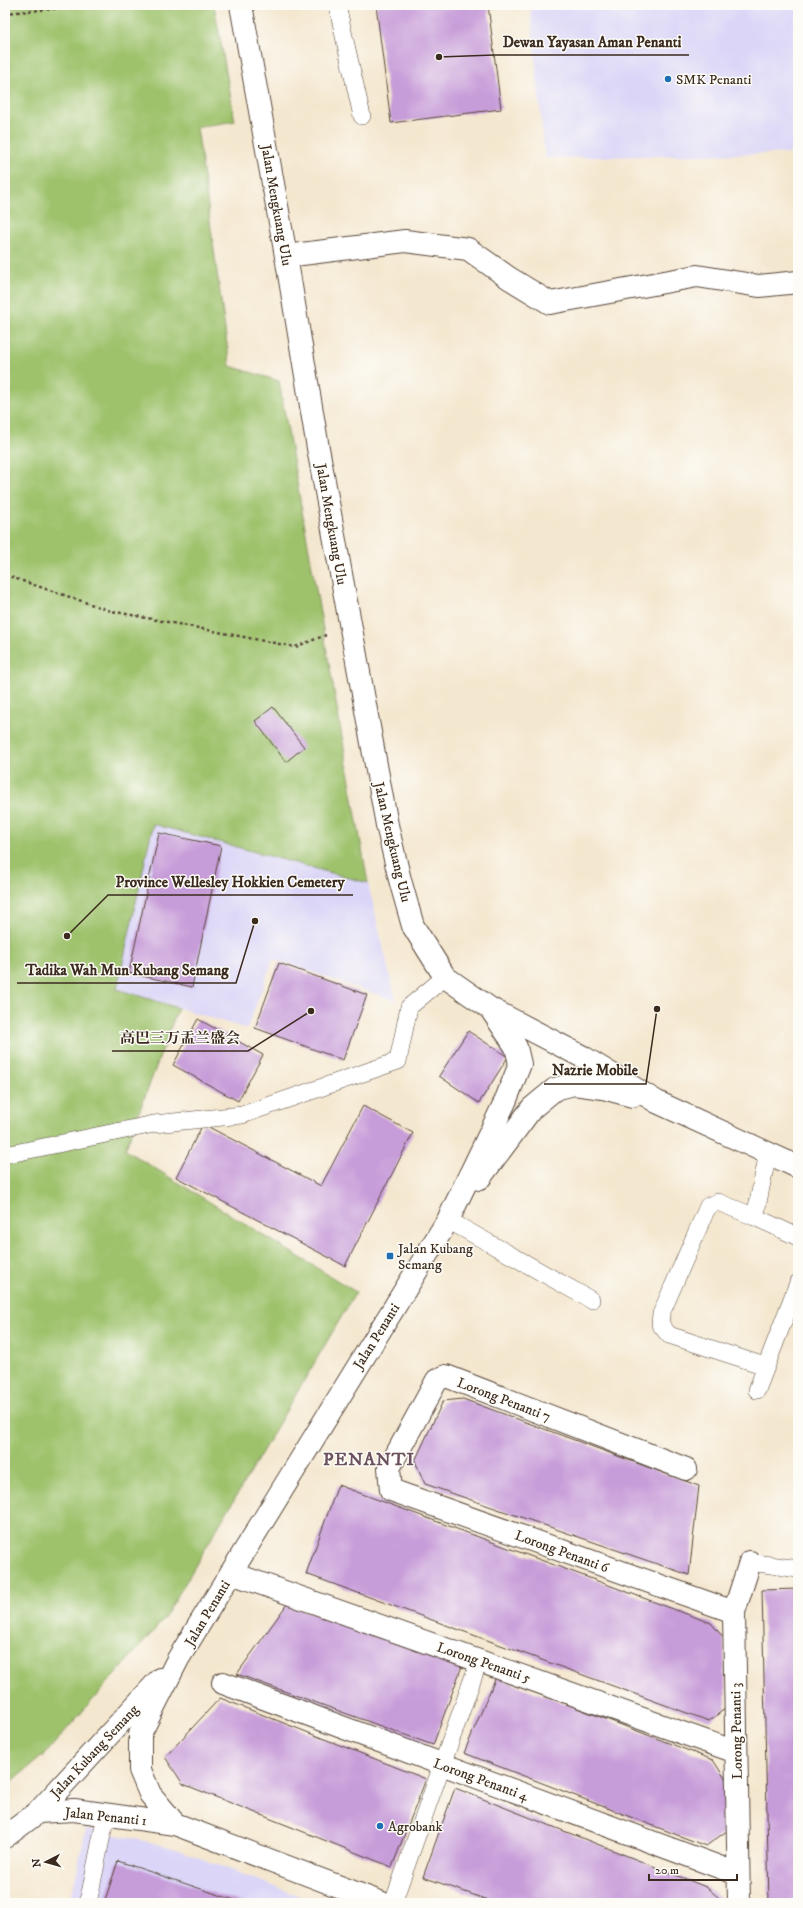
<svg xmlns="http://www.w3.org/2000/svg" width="803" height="1908" font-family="'IM FELL DW Pica','Noto Serif SC',serif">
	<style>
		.built { fill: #dbd6f7 }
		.green { fill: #9ec26c; stroke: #6c7645 }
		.building { fill: #c79dd9 }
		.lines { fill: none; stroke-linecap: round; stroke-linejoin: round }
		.service-casing { stroke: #574639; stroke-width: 18 }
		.minor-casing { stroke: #574639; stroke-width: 24 }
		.secondary-casing { stroke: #574639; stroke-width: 24 }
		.path { stroke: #574639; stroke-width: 2.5; stroke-dasharray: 3 3; stroke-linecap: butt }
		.service { stroke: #fff; stroke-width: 17 }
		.minor { stroke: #fff; stroke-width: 22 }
		.secondary { stroke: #fff; stroke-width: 22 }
		.poi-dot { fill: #1f6fb2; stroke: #fdfcf7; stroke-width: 1.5 }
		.labels { text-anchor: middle; stroke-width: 3; stroke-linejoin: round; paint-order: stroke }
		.poi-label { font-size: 14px; fill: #3b2a1e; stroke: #fdfcf7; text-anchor: start }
		.street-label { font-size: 14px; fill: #3b2a1e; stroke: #fdfcf7 }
		.district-label { font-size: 18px; font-weight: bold; letter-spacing: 1px; fill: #6c525f; stroke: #fdfcf7 }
		.leader { fill: none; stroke: #3b2a1e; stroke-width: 1.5 }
		.callout-dot { fill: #3b2a1e; stroke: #fdfcf7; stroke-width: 1.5 }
		.callout-label { font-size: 15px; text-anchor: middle; font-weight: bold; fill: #3b2a1e; stroke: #fdfcf7; stroke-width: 3; stroke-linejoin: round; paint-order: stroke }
	</style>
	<rect width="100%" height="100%" fill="#fdfcf7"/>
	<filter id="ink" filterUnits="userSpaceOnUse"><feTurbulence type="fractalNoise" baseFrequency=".025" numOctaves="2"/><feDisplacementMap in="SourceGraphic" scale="8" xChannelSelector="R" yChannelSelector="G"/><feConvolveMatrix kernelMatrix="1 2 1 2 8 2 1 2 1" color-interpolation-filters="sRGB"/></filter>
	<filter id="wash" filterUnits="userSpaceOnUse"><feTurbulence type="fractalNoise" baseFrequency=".012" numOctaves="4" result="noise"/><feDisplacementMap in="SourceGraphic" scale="16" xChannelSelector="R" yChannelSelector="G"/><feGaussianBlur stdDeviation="0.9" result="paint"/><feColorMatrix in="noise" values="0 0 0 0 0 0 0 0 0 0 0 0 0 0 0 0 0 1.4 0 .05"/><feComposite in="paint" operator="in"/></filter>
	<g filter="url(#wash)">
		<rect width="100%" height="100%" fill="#f4e7cf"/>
		<!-- built -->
		<path class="built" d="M530 5H798V153L545 158Z
			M153 824 368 883 396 1001 273 959 247 1029 117 989Z
			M86 1828 171 1847 318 1903H70Z"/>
		<!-- green -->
		<path class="green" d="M5 5H214L235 121 197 127 230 366 279 381 368 883 153 824 117 989 178 1008 125 1150 356 1292 164 1619 45 1754 5 1787Z"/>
		<g id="blocks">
			<!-- building -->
			<path class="building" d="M376 5H488L501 109 391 123Z
				M273 707 304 747 286 762 255 721Z
				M159 833 221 846 192 987 129 973Z
				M279 963 367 995 343 1060 255 1028Z
				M198 1019 263 1055 238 1101 173 1065Z
				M468 1031 508 1057 479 1103 439 1076Z
				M363 1106 413 1133 345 1266 176 1177 203 1124 321 1186Z
				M463 1399 699 1486 689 1575 425 1484 415 1461 443 1401Z
				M338 1485 711 1623 724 1638 726 1708 709 1721 306 1574Z
				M798 1589V1903H769L762 1590Z
				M287 1604 462 1666 433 1745 237 1674Z
				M496 1677 713 1760 726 1780 731 1828 706 1846 464 1753Z
				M220 1698 426 1779 392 1867 183 1784 165 1757Z
				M455 1788 706 1887 725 1903H496L423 1877Z
				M118 1861 243 1903H104Z"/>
		</g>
	</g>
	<g filter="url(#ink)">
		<use href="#blocks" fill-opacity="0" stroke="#574639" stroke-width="1"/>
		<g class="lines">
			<defs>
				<path id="service" d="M337 5 362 116
					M768 1153 755 1217 798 1237
					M5 1155 154 1124 242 1115 398 1061 409 1007 445 977
					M755 1217 718 1202 708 1206 661 1314 660 1324 669 1335 765 1366
					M448 1220 591 1300
					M757 1390 798 1283
					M750 1562 798 1569
					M88 1903 106 1815
					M393 1903 479 1661"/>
				<path id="minor" d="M286 256 405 241 468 249 509 278 550 303 697 276 759 286 798 282
					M686 1469 446 1376 437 1380 389 1468 391 1490 734 1612
					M231 1573 736 1752
					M223 1683 738 1874
					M739 1903 734 1612 750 1562"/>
				<path id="secondary" d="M241 5 286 256 318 448 387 825 400 880 413 926 445 977 491 1009 583 1057 657 1102 798 1167
					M479 1179 532 1108 555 1089 574 1084 603 1088 632 1096
					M38 1812 74 1810 175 1824
					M5 1837 38 1812 160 1679
					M382 1903 175 1824 150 1794 140 1770V1734L178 1659 448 1220 505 1102 520 1064 516 1047 492 1011"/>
			</defs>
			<!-- service casing -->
			<use href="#service" class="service-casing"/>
			<!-- minor casing -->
			<use href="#minor" class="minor-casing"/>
			<!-- secondary casing -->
			<use href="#secondary" class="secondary-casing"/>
			<!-- path -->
			<path class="path" d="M5 13 99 5
				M5 575 111 611 295 647 326 635"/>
			<!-- service -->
			<use href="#service" class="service"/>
			<!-- minor -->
			<use href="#minor" class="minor"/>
			<!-- secondary -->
			<use href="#secondary" class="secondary"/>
		</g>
	</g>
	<!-- markers -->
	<g class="poi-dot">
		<circle cx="668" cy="79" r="4"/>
		<rect x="386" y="1252" width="8" height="8" rx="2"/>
		<circle cx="380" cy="1826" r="4"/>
	</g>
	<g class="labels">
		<!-- poi labels -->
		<g class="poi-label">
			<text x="676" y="84">SMK Penanti</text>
			<text x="398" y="1253">Jalan Kubang<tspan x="398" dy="16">Semang</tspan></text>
			<text x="388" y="1831">Agrobank</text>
		</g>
		<!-- street labels -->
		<g class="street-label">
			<text transform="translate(277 205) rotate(80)" y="5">Jalan Mengkuang Ulu</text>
			<text transform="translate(332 524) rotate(80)" y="5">Jalan Mengkuang Ulu</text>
			<text transform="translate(393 842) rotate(77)" y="5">Jalan Mengkuang Ulu</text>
			<text transform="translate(376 1336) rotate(-58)" y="5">Jalan Penanti</text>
			<text transform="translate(504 1399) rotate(21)" y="5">Lorong Penanti 7</text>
			<text transform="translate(562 1551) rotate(20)" y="5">Lorong Penanti 6</text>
			<text transform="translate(207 1613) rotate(-59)" y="5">Jalan Penanti</text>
			<text transform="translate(484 1662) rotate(19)" y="5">Lorong Penanti 5</text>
			<text transform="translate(736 1731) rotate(-91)" y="5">Lorong Penanti 3</text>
			<text transform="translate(94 1751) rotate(-47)" y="5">Jalan Kubang Semang</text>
			<text transform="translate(481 1779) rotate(20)" y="5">Lorong Penanti 4</text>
			<text transform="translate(106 1816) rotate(6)" y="5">Jalan Penanti 1</text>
		</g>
		<!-- district labels -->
		<g class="district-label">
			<text x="369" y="1465">PENANTI</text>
		</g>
	</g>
	<!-- callouts -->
	<path class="leader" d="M439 57L494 55H689M67 936L108 895H353M255 921L236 983H17M311 1011L248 1051H112M657 1009L646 1084H544"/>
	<g class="callout-dot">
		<circle cx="439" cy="57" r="4"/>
		<circle cx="67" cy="936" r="4"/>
		<circle cx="255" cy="921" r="4"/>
		<circle cx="311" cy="1011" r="4"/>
		<circle cx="657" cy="1009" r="4"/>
	</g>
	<g class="callout-label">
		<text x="592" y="47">Dewan Yayasan Aman Penanti</text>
		<text x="230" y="887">Province Wellesley Hokkien Cemetery</text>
		<text x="127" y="975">Tadika Wah Mun Kubang Semang</text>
		<text x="180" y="1043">高巴三万盂兰盛会</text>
		<text x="595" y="1075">Nazrie Mobile</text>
	</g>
	<!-- margin -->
	<rect width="803" height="1908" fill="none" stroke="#fdfcf7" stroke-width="20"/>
	<!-- north arrow -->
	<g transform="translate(46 1862) rotate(264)" stroke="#fdfcf7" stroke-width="3" paint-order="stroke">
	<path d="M0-3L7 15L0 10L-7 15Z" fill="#3b2a1e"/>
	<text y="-6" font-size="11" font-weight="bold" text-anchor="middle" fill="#3b2a1e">N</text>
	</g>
	<!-- scale -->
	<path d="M649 1874v6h88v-6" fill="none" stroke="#3b2a1e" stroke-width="2"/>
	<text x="655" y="1874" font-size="12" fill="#3b2a1e" stroke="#fdfcf7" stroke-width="3" paint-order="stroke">20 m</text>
</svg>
